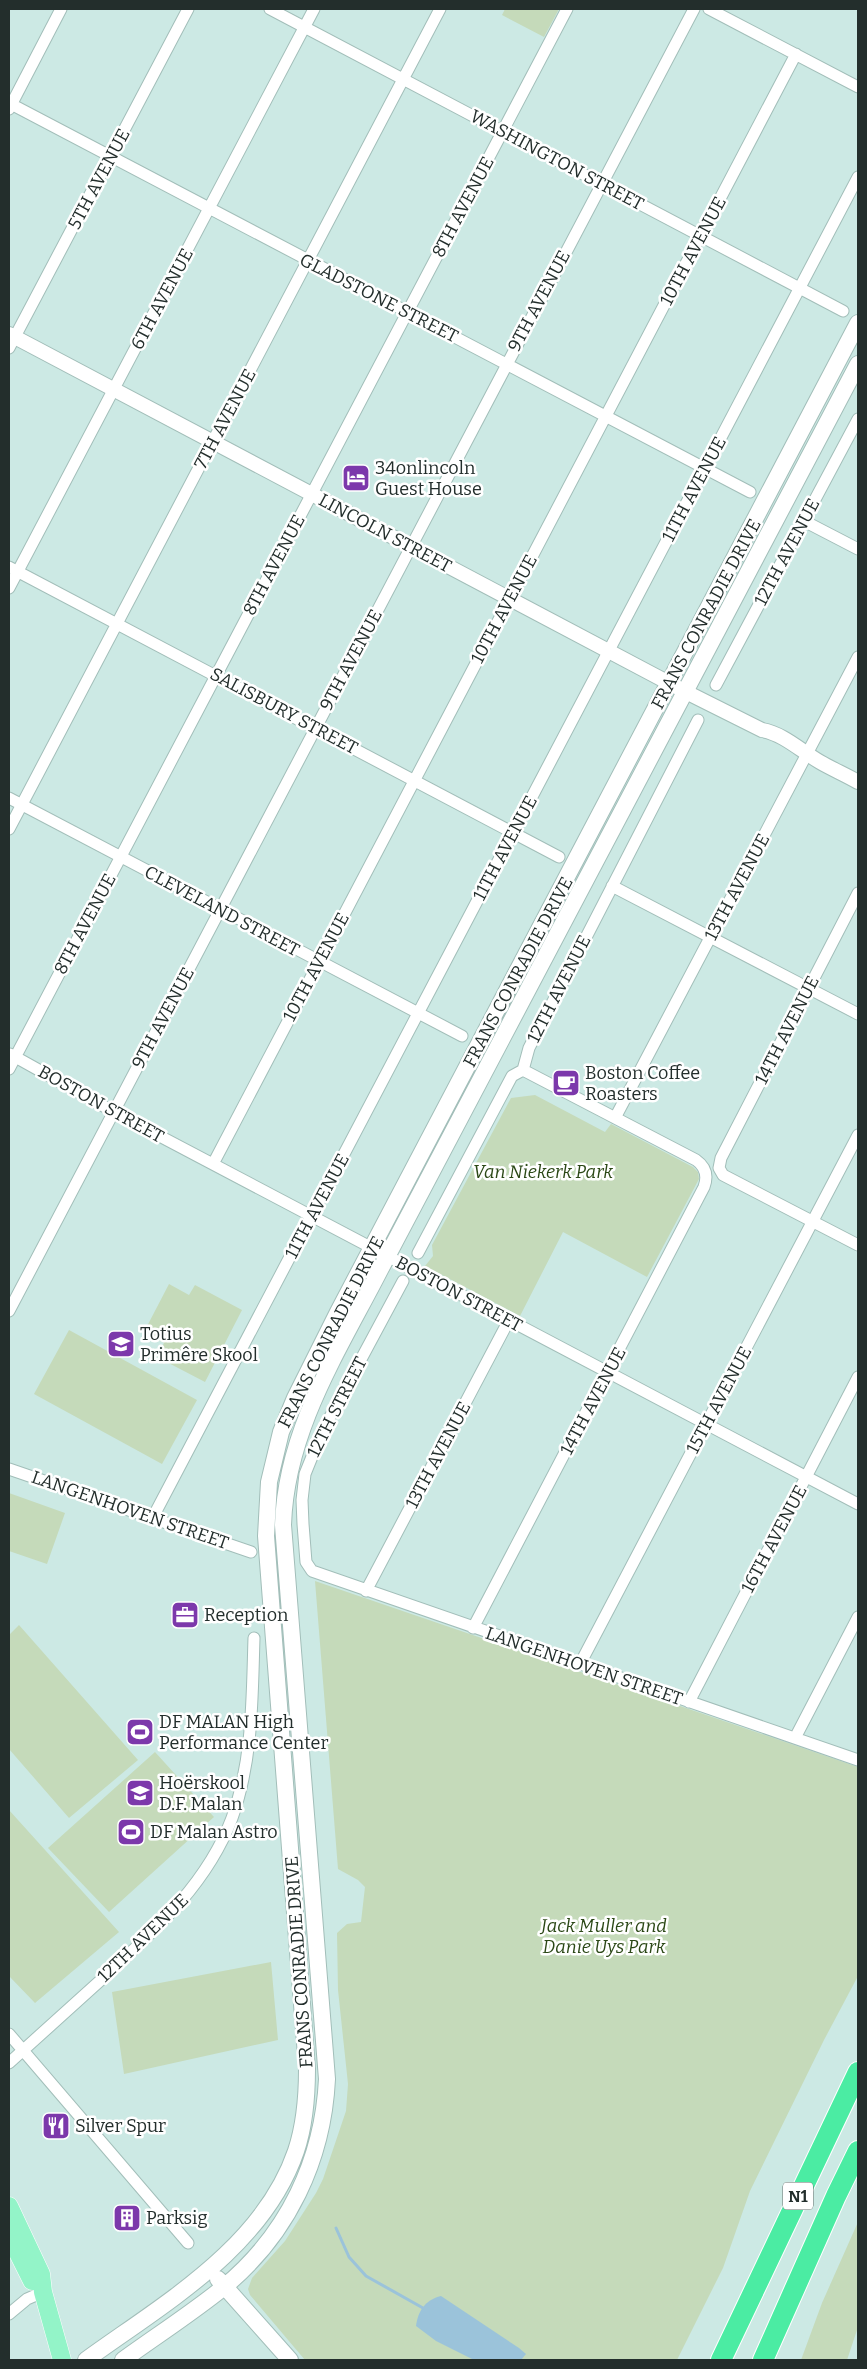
<svg xmlns="http://www.w3.org/2000/svg" width="867" height="2369" font-family="Bitter,serif">
	<style>
		.green { fill: #c5daba }
		.water { fill: #9bc3da }
		.lines { fill: none; stroke-linecap: round; stroke-linejoin: round }
		.stream { stroke: #9bc3da; stroke-width: 3 }
		.minor-casing { stroke: #a2beb9; stroke-width: 13 }
		.tertiary-casing { stroke: #a2beb9; stroke-width: 16 }
		.secondary-casing { stroke: #a2beb9; stroke-width: 18 }
		.primary-casing { stroke: #fff; stroke-width: 19 }
		.motorway-casing { stroke: #fff; stroke-width: 22 }
		.minor { stroke: #fff; stroke-width: 11 }
		.tertiary { stroke: #fff; stroke-width: 14 }
		.secondary { stroke: #fff; stroke-width: 16 }
		.primary { stroke: #93f4c8; stroke-width: 18 }
		.motorway { stroke: #4beca3; stroke-width: 20 }
		.labels { text-anchor: middle; stroke-width: 5; stroke-linejoin: round; paint-order: stroke }
		.shield { fill: #fff; stroke: #656d6b; stroke-width: 1 }
		.shield-label { font-size: 16px; font-weight: bold; fill: #232e2c }
		.street-label { font-size: 18px; fill: #232e2c; stroke: #fff }
		.poi-label { font-size: 18px; fill: #232e2c; stroke: #fff; text-anchor: start }
		.park-label { font-size: 18px; font-style: italic; fill: #2b4816; stroke: #fff }
	</style>
	<rect width="100%" height="100%" fill="#cce9e4"/>
	<!-- green -->
	<path class="green" d="M505 9H559L544 37 502 15Z
		M535 1095 605 1132 611 1124 693 1167 698 1172 699 1179 647 1277 563 1232 520 1316 425 1266 433 1256 432 1245 511 1098Z
		M169 1284 189 1295 195 1285 242 1310 205 1382 157 1357 164 1343 144 1332Z
		M69 1330 197 1400 162 1464 34 1394Z
		M9 1493 65 1513 47 1564 9 1551Z
		M315 1581 858 1767V1976L824 2040 750 2191 723 2268 677 2360H305L250 2295 248 2289 252 2278 285 2241 316 2193 323 2179 346 2111 348 2084 338 1990 337 1933 347 1924 361 1922 365 1887 358 1880 338 1869Z
		M19 1625 138 1760 69 1818 9 1749V1635Z
		M155 1752 214 1817 109 1912 48 1848Z
		M9 1810 119 1932 35 2003 9 1976Z
		M271 1962 278 2040 124 2074 112 1992Z
		M858 2222V2327L847 2360H801L822 2303Z"/>
	<!-- water -->
	<path class="water" d="M441 2296 519 2348 526 2354 521 2360H474L436 2341 416 2326C418 2311 425 2300 441 2296Z"/>
	<g class="lines">
		<!-- stream -->
		<path class="stream" d="M336 2228 349 2257 366 2276 423 2308"/>
		<defs>
			<path id="minor" d="M270 9 843 311
				M709 9 858 87
				M9 103 750 492
				M9 109 61 9
				M9 348 188 9
				M804 521 858 549
				M9 567 559 857
				M9 588 314 9
				M716 685 858 419
				M9 798 462 1036
				M9 829 440 9
				M612 886 858 1014
				M858 893 721 1158 719 1168 723 1175 858 1245
				M10 1054 114 1112 858 1504
				M9 1069 567 9
				M523 1070 529 1048 698 720
				M615 1118 858 657
				M213 1164 796 54
				M418 1253 512 1076 523 1070
				M403 1281 322 1432 305 1474 302 1500 303 1524 306 1562 312 1571 858 1760
				M9 1311 694 9
				M9 1469 251 1552
				M152 1519 858 177
				M366 1591 509 1320
				M473 1628 704 1187C708 1176 706 1167 696 1160L523 1070
				M580 1664 858 1135
				M689 1702 858 1377
				M795 1738 858 1617
				M9 2034 188 2243
				M9 2063C40 2035 71 2007 102 1979 153 1932 207 1885 232 1818 253 1760 252 1699 254 1638
				M9 2314 27 2299 43 2292"/>
			<path id="tertiary" d="M9 334 686 692 762 730C784 734 801 751 820 762 832 769 846 775 858 782"/>
			<path id="secondary" d="M218 2279 290 2360
				M86 2360C163 2304 263 2248 296 2151 305 2124 307 2097 307 2069L266 1536 269 1482 281 1432 295 1398 338 1312 858 323
				M123 2360C156 2336 192 2313 224 2287 288 2234 323 2160 327 2079L283 1525C286 1430 339 1350 381 1268L858 364"/>
			<path id="primary" d="M9 2206 41 2274 43 2292 62 2360
				M9 2235 32 2281"/>
			<path id="motorway" d="M721 2360 858 2072
				M763 2360 836 2196 858 2151"/>
		</defs>
		<!-- minor casing -->
		<use href="#minor" class="minor-casing"/>
		<!-- tertiary casing -->
		<use href="#tertiary" class="tertiary-casing"/>
		<!-- secondary casing -->
		<use href="#secondary" class="secondary-casing"/>
		<!-- primary casing -->
		<use href="#primary" class="primary-casing"/>
		<!-- motorway casing -->
		<use href="#motorway" class="motorway-casing"/>
		<!-- minor -->
		<use href="#minor" class="minor"/>
		<!-- tertiary -->
		<use href="#tertiary" class="tertiary"/>
		<!-- secondary -->
		<use href="#secondary" class="secondary"/>
		<!-- primary -->
		<use href="#primary" class="primary"/>
		<!-- motorway -->
		<use href="#motorway" class="motorway"/>
	</g>
	<!-- icons -->
	<defs>
		<symbol id="hotel-square" viewBox="-11 -11 22 22"><rect x="-9" y="-9" width="18" height="18" rx="4" fill="#7c38ab" stroke="#fff"/><path d="M-6-4.5h1.5V1H6V5H4.5V3h-9V5H-6ZM-4 0a1.8 1.8 0 1 1 3.6 0ZM.5 0V-2.5h3Q6-2.5 6 0Z" fill="#fff"/></symbol>
		<symbol id="cafe-square" viewBox="-11 -11 22 22"><rect x="-9" y="-9" width="18" height="18" rx="4" fill="#7c38ab" stroke="#fff"/><path d="M-5.5-4.5H6V0H3Q3 3.5 0 3.5H-2.5Q-5.5 3.5-5.5 0ZM3-3.2v2h1.7v-2ZM-6 4.5H4V6H-6Z" fill="#fff"/></symbol>
		<symbol id="school-square" viewBox="-11 -11 22 22"><rect x="-9" y="-9" width="18" height="18" rx="4" fill="#7c38ab" stroke="#fff"/><path d="M0-5L7-2L0 1L-7-2ZM-4 1L0 2.5L4 1V4Q0 6-4 4Z" fill="#fff"/></symbol>
		<symbol id="office-square" viewBox="-11 -11 22 22"><rect x="-9" y="-9" width="18" height="18" rx="4" fill="#7c38ab" stroke="#fff"/><path d="M-6-3h4V-5.5h4V-3h4V5H-6ZM-1-4.5V-3h2v-1.5ZM-6 0V1H6V0Z" fill="#fff"/></symbol>
		<symbol id="stadium-square" viewBox="-11 -11 22 22"><rect x="-9" y="-9" width="18" height="18" rx="4" fill="#7c38ab" stroke="#fff"/><path d="M0-5a6.5 5 0 1 0 0 10a6.5 5 0 1 0 0-10ZM-3.5-1.8h7v3.6h-7Z" fill="#fff"/></symbol>
		<symbol id="restaurant-square" viewBox="-11 -11 22 22"><rect x="-9" y="-9" width="18" height="18" rx="4" fill="#7c38ab" stroke="#fff"/><path d="M-5-6h1v4h1v-4h1v4h1v-4h1v5L-1.5 .5V6h-2V.5L-5-1ZM5-6V6H3V1.5H1.5Q1.5-4 5-6Z" fill="#fff"/></symbol>
		<symbol id="building-square" viewBox="-11 -11 22 22"><rect x="-9" y="-9" width="18" height="18" rx="4" fill="#7c38ab" stroke="#fff"/><path d="M-4-6H4V6H1V3H-1V6H-4ZM-2.5-4.3h1.7v1.8h-1.7ZM.8-4.3h1.7v1.8H.8ZM-2.5-1h1.7V.8h-1.7ZM.8-1h1.7V.8H.8Z" fill="#fff"/></symbol>
	</defs>
	<g fill-rule="evenodd">
		<use href="#hotel-square" x="340" y="462" width="32" height="32"/>
		<use href="#cafe-square" x="550" y="1067" width="32" height="32"/>
		<use href="#school-square" x="105" y="1328" width="32" height="32"/>
		<use href="#office-square" x="169" y="1599" width="32" height="32"/>
		<use href="#stadium-square" x="124" y="1716" width="32" height="32"/>
		<use href="#school-square" x="124" y="1777" width="32" height="32"/>
		<use href="#stadium-square" x="115" y="1816" width="32" height="32"/>
		<use href="#restaurant-square" x="40" y="2110" width="32" height="32"/>
		<use href="#building-square" x="111" y="2202" width="32" height="32"/>
	</g>
	<g class="labels">
		<!-- shield labels -->
		<rect class="shield" x="783" y="2182.5" width="30" height="27" rx="4"/>
		<g class="shield-label">
			<text x="798" y="2202">N1</text>
		</g>
		<!-- street labels -->
		<g class="street-label">
			<text transform="translate(557 160) rotate(28)" y="6">WASHINGTON STREET</text>
			<text transform="translate(99 179) rotate(-62)" y="6">5TH AVENUE</text>
			<text transform="translate(463 207) rotate(-62)" y="6">8TH AVENUE</text>
			<text transform="translate(693 251) rotate(-62)" y="6">10TH AVENUE</text>
			<text transform="translate(379 298) rotate(27)" y="6">GLADSTONE STREET</text>
			<text transform="translate(162 299) rotate(-62)" y="6">6TH AVENUE</text>
			<text transform="translate(539 301) rotate(-62)" y="6">9TH AVENUE</text>
			<text transform="translate(225 419) rotate(-62)" y="6">7TH AVENUE</text>
			<text transform="translate(694 489) rotate(-62)" y="6">11TH AVENUE</text>
			<text transform="translate(385 533) rotate(28)" y="6">LINCOLN STREET</text>
			<text transform="translate(787 552) rotate(-62)" y="6">12TH AVENUE</text>
			<text transform="translate(274 565) rotate(-62)" y="6">8TH AVENUE</text>
			<text transform="translate(504 609) rotate(-62)" y="6">10TH AVENUE</text>
			<text transform="translate(706 614) rotate(-62)" y="6">FRANS CONRADIE DRIVE</text>
			<text transform="translate(351 660) rotate(-62)" y="6">9TH AVENUE</text>
			<text transform="translate(284 711) rotate(28)" y="6">SALISBURY STREET</text>
			<text transform="translate(505 848) rotate(-62)" y="6">11TH AVENUE</text>
			<text transform="translate(737 887) rotate(-62)" y="6">13TH AVENUE</text>
			<text transform="translate(222 911) rotate(28)" y="6">CLEVELAND STREET</text>
			<text transform="translate(85 924) rotate(-62)" y="6">8TH AVENUE</text>
			<text transform="translate(316 967) rotate(-62)" y="6">10TH AVENUE</text>
			<text transform="translate(518 972) rotate(-62)" y="6">FRANS CONRADIE DRIVE</text>
			<text transform="translate(559 989) rotate(-63)" y="6">12TH AVENUE</text>
			<text transform="translate(163 1018) rotate(-62)" y="6">9TH AVENUE</text>
			<text transform="translate(787 1030) rotate(-63)" y="6">14TH AVENUE</text>
			<text transform="translate(101 1104) rotate(29)" y="6">BOSTON STREET</text>
			<text transform="translate(317 1206) rotate(-62)" y="6">11TH AVENUE</text>
			<text transform="translate(459 1294) rotate(28)" y="6">BOSTON STREET</text>
			<text transform="translate(331 1332) rotate(-63)" y="6">FRANS CONRADIE DRIVE</text>
			<text transform="translate(719 1400) rotate(-62)" y="6">15TH AVENUE</text>
			<text transform="translate(593 1401) rotate(-62)" y="6">14TH AVENUE</text>
			<text transform="translate(337 1407) rotate(-63)" y="6">12TH STREET</text>
			<text transform="translate(438 1455) rotate(-62)" y="6">13TH AVENUE</text>
			<text transform="translate(130 1510) rotate(19)" y="6">LANGENHOVEN STREET</text>
			<text transform="translate(774 1539) rotate(-62)" y="6">16TH AVENUE</text>
			<text transform="translate(584 1666) rotate(19)" y="6">LANGENHOVEN STREET</text>
			<text transform="translate(143 1938) rotate(-44)" y="6">12TH AVENUE</text>
			<text transform="translate(299 1962) rotate(-94)" y="6">FRANS CONRADIE DRIVE</text>
		</g>
		<!-- poi labels -->
		<g class="poi-label">
			<text x="375" y="474">34onlincoln<tspan x="375" dy="21">Guest House</tspan></text>
			<text x="585" y="1079">Boston Coffee<tspan x="585" dy="21">Roasters</tspan></text>
			<text x="140" y="1340">Totius<tspan x="140" dy="21">Primêre Skool</tspan></text>
			<text x="204" y="1621">Reception</text>
			<text x="159" y="1728">DF MALAN High<tspan x="159" dy="21">Performance Center</tspan></text>
			<text x="159" y="1789">Hoërskool<tspan x="159" dy="21">D.F. Malan</tspan></text>
			<text x="150" y="1838">DF Malan Astro</text>
			<text x="75" y="2132">Silver Spur</text>
			<text x="146" y="2224">Parksig</text>
		</g>
		<!-- park labels -->
		<g class="park-label">
			<text x="543" y="1178">Van Niekerk Park</text>
			<text x="604" y="1932">Jack Muller and<tspan x="604" dy="21">Danie Uys Park</tspan></text>
		</g>
	</g>
	<!-- border -->
	<rect width="867" height="2369" fill="none" stroke="#232e2c" stroke-width="20"/>
</svg>
